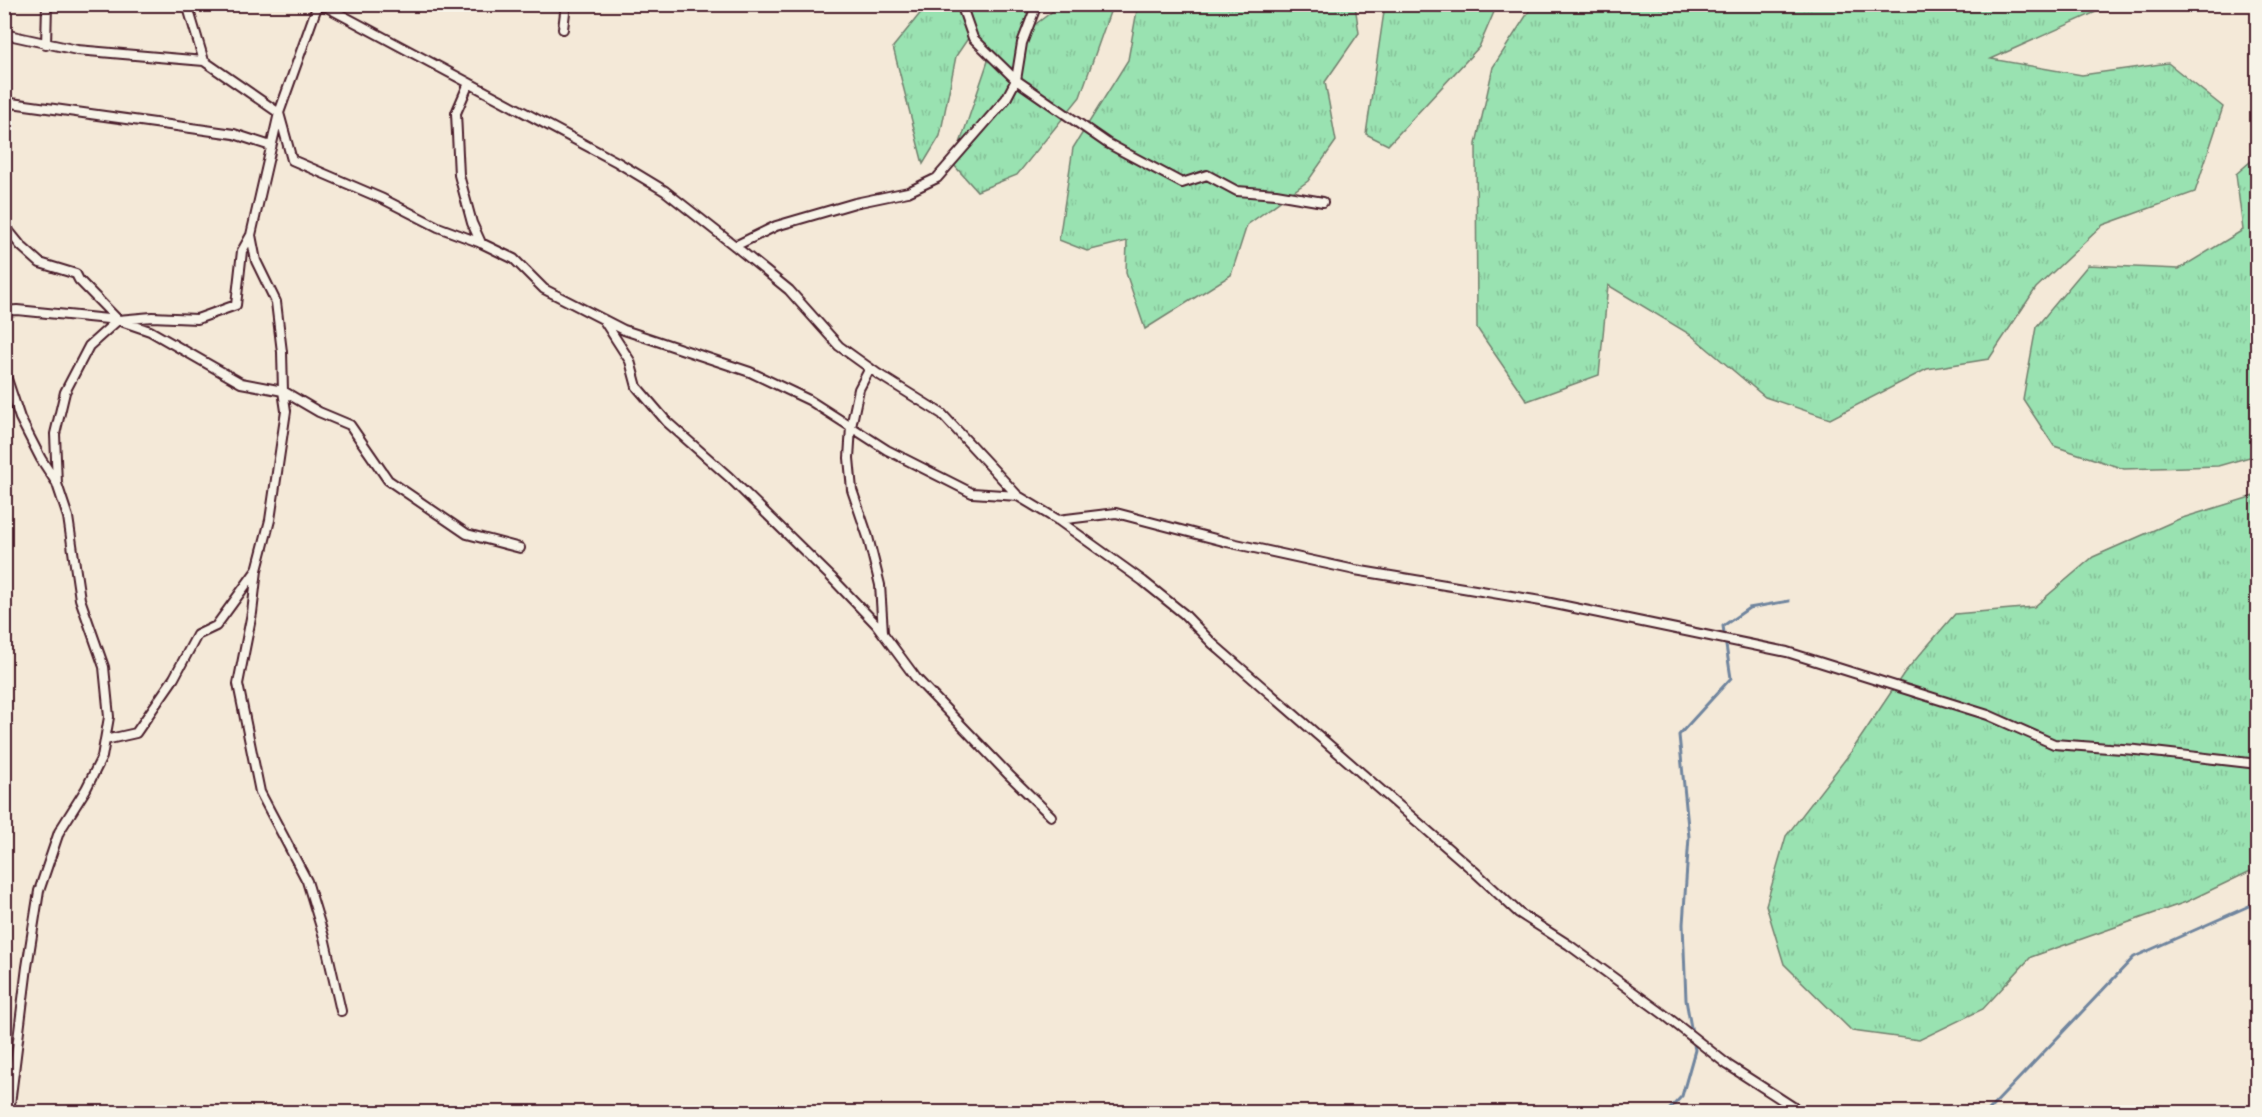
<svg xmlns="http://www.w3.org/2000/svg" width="2262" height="1117" font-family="'Comic Neue',sans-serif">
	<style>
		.grass { fill: url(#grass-tufts); stroke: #72806e; stroke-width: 1.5 }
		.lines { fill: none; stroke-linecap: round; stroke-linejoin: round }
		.stream { stroke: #70859e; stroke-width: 3 }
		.minor-casing { stroke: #4a1f2b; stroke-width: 12 }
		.minor { stroke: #f7f3e8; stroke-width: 8 }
	</style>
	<defs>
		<pattern id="grass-tufts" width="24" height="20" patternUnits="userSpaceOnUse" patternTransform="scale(1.5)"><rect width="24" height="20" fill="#99e2b1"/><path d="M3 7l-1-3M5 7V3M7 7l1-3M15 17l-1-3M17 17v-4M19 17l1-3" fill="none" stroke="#85c198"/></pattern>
	</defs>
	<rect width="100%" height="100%" fill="#f4e9d8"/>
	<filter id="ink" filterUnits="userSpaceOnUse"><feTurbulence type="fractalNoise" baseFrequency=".0167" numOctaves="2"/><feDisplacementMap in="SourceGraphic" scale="12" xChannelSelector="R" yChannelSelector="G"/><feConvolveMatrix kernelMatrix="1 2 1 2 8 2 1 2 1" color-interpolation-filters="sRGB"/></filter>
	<g filter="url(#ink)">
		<!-- grass -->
		<path class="grass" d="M927 5H1030L1033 26 1061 5H1109L1110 12 1080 97 1017 175 977 191 953 164 988 61 973 31 956 56 940 136 923 164 893 47Z
			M1138 5H1355L1359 33 1325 82 1336 141 1308 181 1247 225 1231 275 1145 329 1126 273 1127 241 1087 251 1059 240 1073 148 1128 60Z
			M1385 5H1497L1479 47 1388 145 1366 134Z
			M1533 5H2100L2096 12 1991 59 2082 75 2168 63 2223 107 2195 192 2103 225 2036 288 1989 359 1927 369 1830 419 1765 397 1691 335 1608 285 1599 375 1527 401 1477 328 1476 144 1493 67Z
			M2257 156V455L2218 466 2124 469 2054 446 2023 399 2036 327 2088 265 2179 269 2243 230 2236 174Z
			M2257 495V868L2186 902 2031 957 1983 1009 1919 1040 1852 1031 1784 964 1766 905 1786 836 1851 752 1904 673 1955 614 2034 607 2093 557 2179 519Z"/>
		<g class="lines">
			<!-- stream -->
			<path class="stream" d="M1692 1033 1686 1000 1683 924 1689 837 1679 735 1731 678 1723 626 1749 608 1789 601
				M1667 1112 1682 1096 1695 1050 1693 1039
				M1987 1112 2134 957 2258 902"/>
			<defs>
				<path id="minor" d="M187 4 204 61 279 113 292 160 383 199 438 227 481 243 514 259 544 289 624 330 750 372 809 400 887 450 972 493 1018 496
					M318 4 279 113 251 235 256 261 276 302 282 352 283 391 286 411 270 520 257 570 252 613 238 684 260 792 307 881 324 937 341 1011
					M321 4 617 162 665 191 735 246 789 290 839 346 878 374 942 414 1018 496 1058 520 1143 581 1184 614 1213 644 1474 871 1519 913 1569 945 1666 1016 1728 1065 1801 1112
					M961 4 973 38 1016 80 1107 143 1182 183 1207 175 1237 191 1276 194 1323 202
					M563 29 566 4
					M4 34 77 50 204 61
					M46 45 47 4
					M469 83 456 113 459 175 472 223 481 243
					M4 102 234 134 271 146
					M4 225 21 246 40 263 76 274 79 280 118 320 150 331 241 383 283 391 319 412 350 425 388 480 467 534 520 548
					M735 246 776 226 855 203 908 192 937 178 1006 99 1016 80 1022 43 1037 4
					M4 311 17 310 118 320 152 317 197 319 236 305 242 251 251 235
					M603 319 630 361 637 387 667 422 729 477 831 577 876 624 916 678 1009 775 1051 816
					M870 368 859 389 851 427 849 458 852 490 868 537 880 585 883 632
					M4 370 20 418 41 459 56 482
					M1058 520 1116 513 1227 542 1355 570 1541 601 1787 652 1988 715 2054 744 2136 750 2258 764
					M105 740 136 733 174 678 197 635 216 626 256 571
					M9 1112 27 967 39 891 59 832 86 789 102 757 109 717 104 667 80 599 68 517 57 484 55 434 65 392 89 346 118 320"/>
			</defs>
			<!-- minor casing -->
			<use href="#minor" class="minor-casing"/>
			<!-- minor -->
			<use href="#minor" class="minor"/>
		</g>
	</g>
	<!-- margin -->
	<rect width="2262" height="1117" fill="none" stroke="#f7f3e8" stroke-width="24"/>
	<rect x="12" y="12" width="2238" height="1093" fill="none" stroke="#4a1f2b" stroke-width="2" filter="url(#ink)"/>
</svg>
